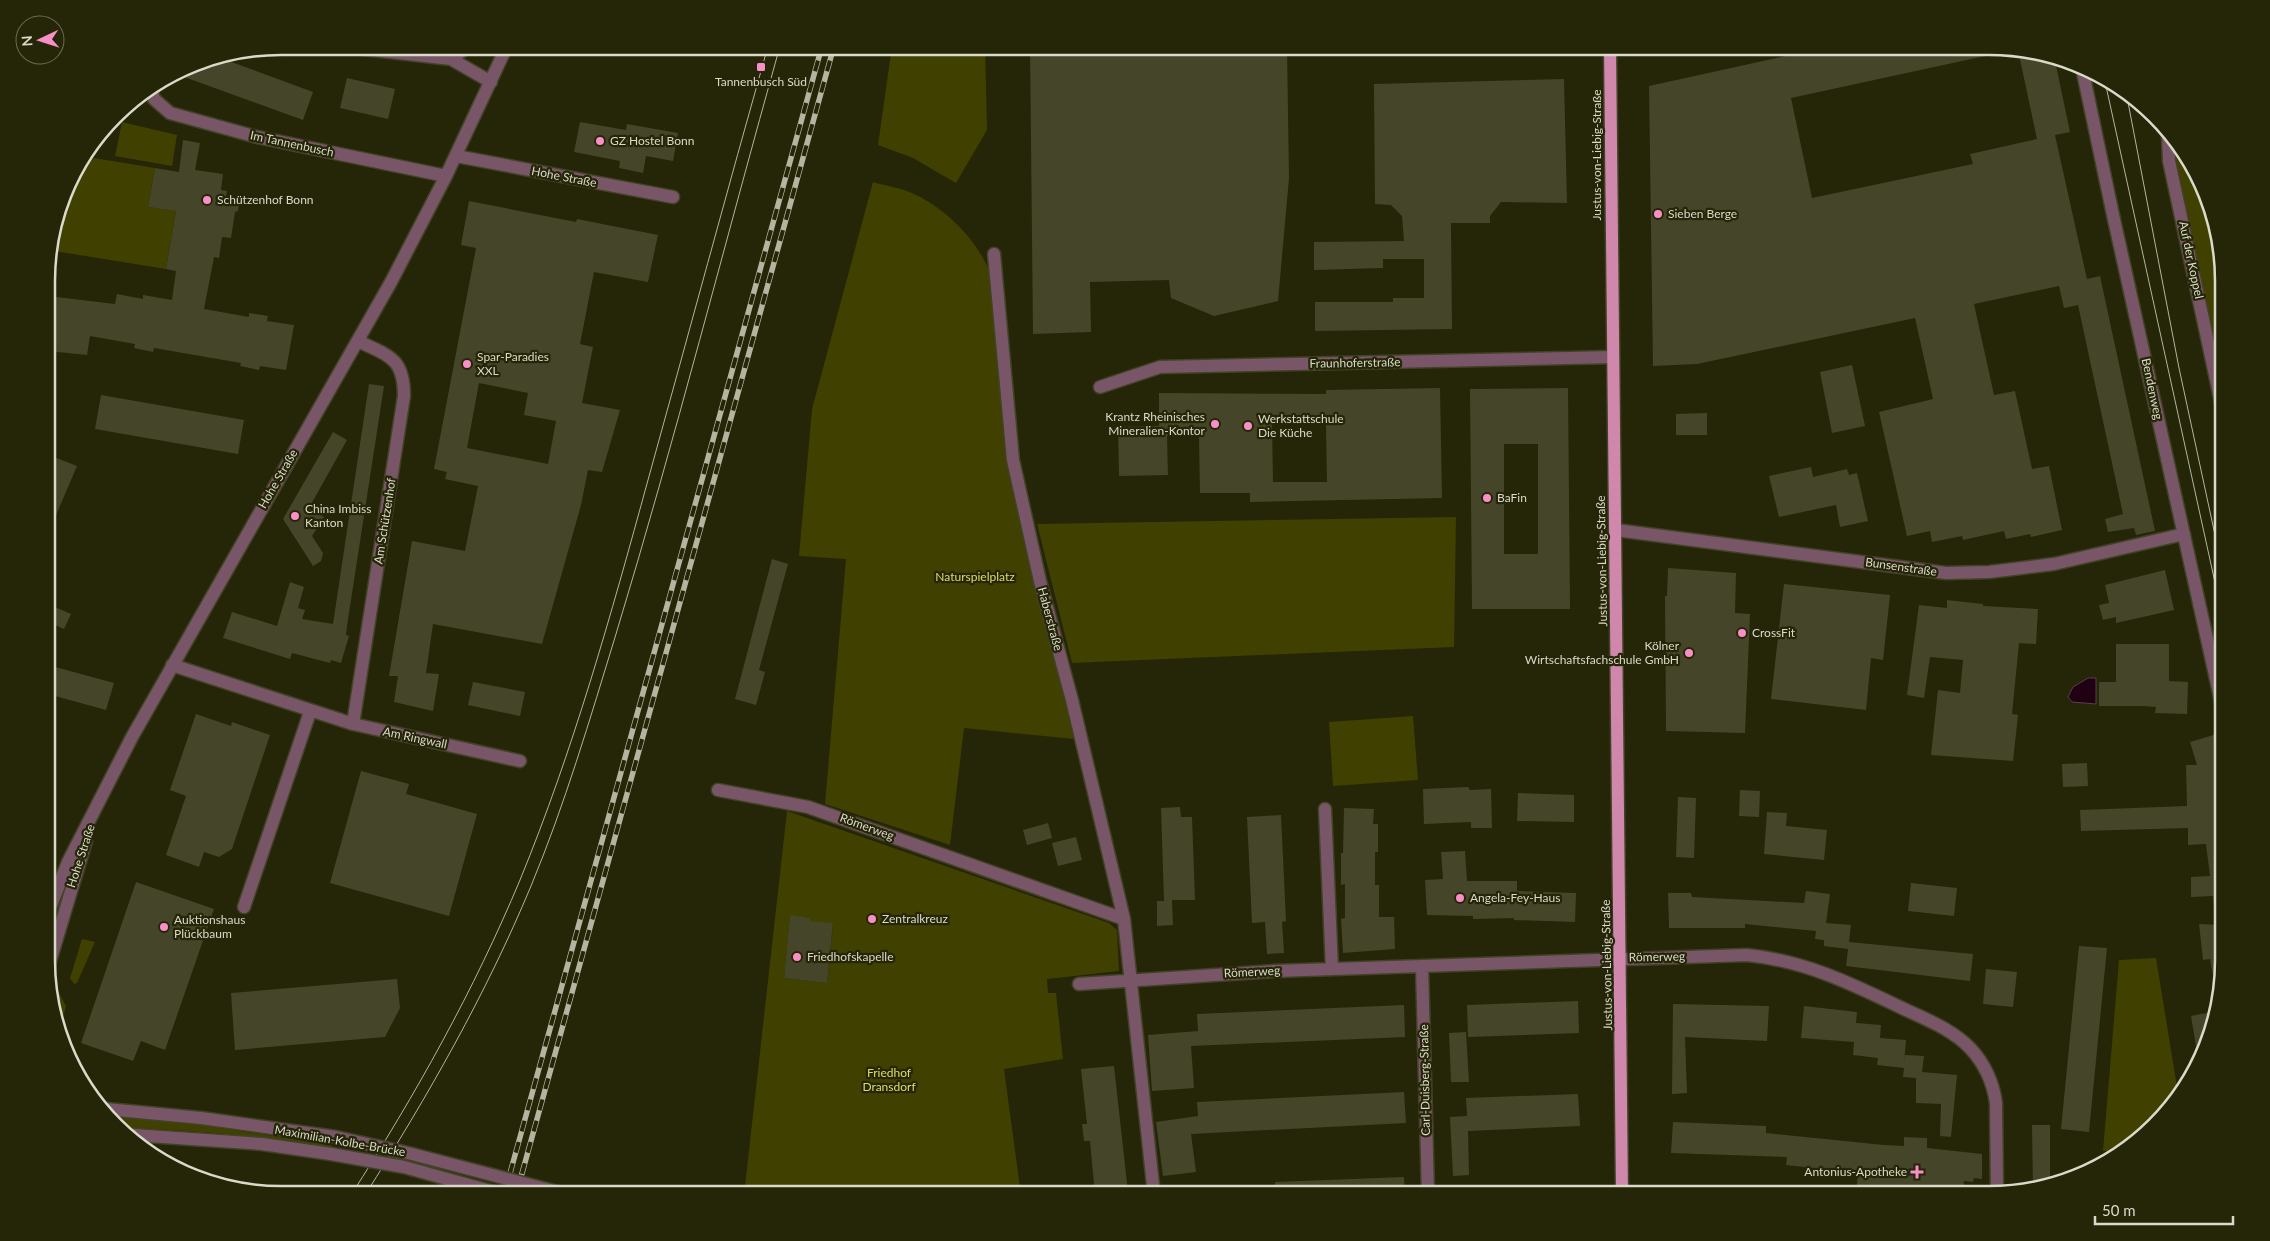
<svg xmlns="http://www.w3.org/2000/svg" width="2270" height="1241" font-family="Lato,sans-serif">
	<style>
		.green { fill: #404000; fill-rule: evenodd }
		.water { fill: #210013; stroke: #58414a }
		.building { fill: #454629; fill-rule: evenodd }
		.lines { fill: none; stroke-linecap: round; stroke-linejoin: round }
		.minor-casing { stroke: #424227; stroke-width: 15 }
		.major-casing { stroke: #424227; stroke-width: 15 }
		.minor { stroke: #795667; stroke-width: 12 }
		.major { stroke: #cf87ac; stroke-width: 12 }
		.tram { stroke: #b4b4a1; stroke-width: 1 }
		.rail-casing { stroke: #b4b4a1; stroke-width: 5.5 }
		.rail { stroke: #252508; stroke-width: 4; stroke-dasharray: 11; stroke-linecap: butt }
		.minor-bridge-casing { stroke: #424227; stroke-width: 15; stroke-linecap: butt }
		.minor-bridge { stroke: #795667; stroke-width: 12 }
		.poi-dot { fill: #fa8fc8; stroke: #252508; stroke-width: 2 }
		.labels { text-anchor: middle; stroke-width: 4.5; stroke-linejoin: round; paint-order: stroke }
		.poi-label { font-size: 12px; fill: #d9dac9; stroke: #252508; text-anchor: start }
		.street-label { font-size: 12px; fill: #d9dac9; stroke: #252508 }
		.park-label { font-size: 12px; fill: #dede60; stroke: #252508 }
		.rim { fill: none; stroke: #d9dac9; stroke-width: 2.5 }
	</style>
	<rect width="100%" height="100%" fill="#252508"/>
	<!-- green -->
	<path class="green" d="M892 46H985L987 130 956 183 913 158 878 145Z
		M122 122 177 135 172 166 115 156Z
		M2175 142 2184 151 2211 206 2223 266V373H2219L2175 163Z
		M94 158 155 168 148 207 176 211 166 269 48 250 71 177 77 168 83 169Z
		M873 182C886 186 902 188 914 194 945 208 976 239 989 270L1007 458 1074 739 964 728 950 845 825 804 846 559 799 556 812 409Z
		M1456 517 1454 647 1072 663 1037 524Z
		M1413 716 1418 780 1333 786 1329 722Z
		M787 811 1109 923 1117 930 1119 971 1047 979 1048 993H1056L1063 1059 1004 1069 1021 1195H744ZM790 916 810 918V921L833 924 827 983 784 978Z
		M82 939 95 942 77 983 74 984 70 978Z
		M2156 958 2178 1093 2123 1151H2103L2119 960Z
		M50 988 58 991 66 1006 61 1024 49 992Z
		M113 1116 201 1125 332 1145 331 1147C262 1136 195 1130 126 1128Z"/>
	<!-- water -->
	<path class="water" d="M2088 678H2096V704L2072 702 2068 697 2073 687Z"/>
	<!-- building -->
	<path class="building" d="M1030 46H1287L1289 178 1278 301 1214 316 1171 298 1169 280 1090 282 1091 332 1033 334Z
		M1831 46H1989L1998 47 1999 53 1791 98 1812 198 1973 164 1970 154 2037 139 2018 50 2054 56 2070 132 2055 135 2087 279 2100 276 2155 531 2136 535 2134 528 2108 532 2105 519 2123 514 2078 305 2064 308 2059 286 1974 304 1994 395 2015 391 2032 469 2049 466 2062 530 2031 537 2030 534 2006 539 2004 531 1963 540 1962 536 1932 542 1930 531 1907 536 1879 412 1933 399 1915 318 1697 364 1653 366 1649 86Z
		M221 58 313 92 303 120 176 74 192 64Z
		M347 78 395 89 388 119 340 108Z
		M1564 79 1567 203 1501 202 1490 216V223H1451L1452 329 1315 331V302H1393V298H1424V259H1383V268L1314 270V242L1404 241 1402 216 1391 205 1375 204 1374 84Z
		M580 122 626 130 627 124 678 133 673 161 646 156 643 173 619 168 620 161 574 152Z
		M183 140 200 143 195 170 223 174 221 190 227 191 226 197 240 198 238 211 235 212 231 238 222 237 219 258 214 257 204 309 249 317V313L268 316 267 321 294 325 286 370 260 366 259 370 240 366 241 363 154 348 153 352 134 348 135 344 90 336 87 355 48 351V296L115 304 117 294 143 299V295L172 300 176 271 166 269 176 211 148 207 155 168 179 172Z
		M469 201 576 222 577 219 658 235 648 282 594 272 580 344 593 347 582 403 620 410 602 472 588 470 581 505 542 644 433 624 426 673 439 674 433 711 394 702 398 676H389L412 541 465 551 478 486 445 479 447 472 434 469 476 248 461 245ZM479 383 528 393 524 415 556 421 548 464 467 448Z
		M1852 365 1865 426 1832 433 1820 372Z
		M369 384 384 386 347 626 346 635 349 636 341 663 331 660 330 663 292 653 290 659 223 638 232 612 277 626 290 582 304 587 298 608 305 610 302 619 333 624Z
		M1440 388 1442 498 1250 502V493H1200L1199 437 1167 436 1168 475 1119 476 1118 427 1159 426V393L1326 394V390ZM1272 424H1326L1327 482H1273Z
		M1568 388 1570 609H1472L1470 389ZM1504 444H1538V554H1504Z
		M101 395 244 420 238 454 95 429Z
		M1707 413V435H1676V414Z
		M333 432 347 440 309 508 324 517 312 536 323 553 321 561 313 566 283 519Z
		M54 457 77 466 48 534V470Z
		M1811 467 1813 477 1847 469 1849 475 1857 473 1868 521 1840 527 1836 505 1779 517 1769 476Z
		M772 559 788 564 759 670 765 672 756 705 735 699Z
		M1668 568 1736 573 1735 613 1750 614 1745 733 1666 731 1665 596H1667Z
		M2165 570 2174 610 2116 623V617L2103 620 2099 605 2109 603 2105 585Z
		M1784 584 1890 595 1883 660 1871 658 1866 710 1771 699Z
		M1947 600 1983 604V606L2038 609 2036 644 2019 643 2012 714 2018 715 2013 761 1931 755 1938 690 1960 693 1963 660 1930 657 1924 698 1907 695 1919 605 1947 608Z
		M48 604 71 614 64 629 48 622Z
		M2116 644H2169V681L2188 682 2187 714 2155 713 2156 707 2143 706H2099V682H2116Z
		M48 665 114 683 106 710 48 694Z
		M473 682 525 692 520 716 468 705Z
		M196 714 231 726 232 722 270 735 232 849 219 857 204 852 199 867 166 855 186 796 170 790Z
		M2217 734 2223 753V905L2214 906 2213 896 2191 897V877L2210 876 2206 844 2188 845V828L2081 831 2080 810 2187 806 2186 765H2197L2190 742Z
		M2087 763 2088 786 2063 787 2062 764Z
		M361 771 409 784 406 794 477 814 449 916 330 883Z
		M1468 787 1470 790 1491 789 1492 828H1471V822L1424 824 1423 789Z
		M1740 790 1760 791 1759 817 1739 816Z
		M1518 793 1574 795V822L1517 821Z
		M1678 797 1696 798 1694 858 1676 857Z
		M1180 807 1181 817H1192L1195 900H1172L1173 925 1157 926V901H1164L1161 808Z
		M1344 808 1374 809 1373 824H1378V852H1375V885H1379V917H1394L1395 949 1343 953 1341 919 1345 918V884L1341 885V853H1343Z
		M1767 812 1787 813 1786 826 1827 830 1824 860 1764 854Z
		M1281 815 1286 921 1282 922 1284 953 1267 954 1265 922 1252 923 1247 817Z
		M1048 823 1052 838 1027 845 1023 830Z
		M1076 837 1082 860 1058 866 1052 843Z
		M1465 851 1467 881H1517V891L1576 893 1575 922 1514 920V918L1473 919V916L1427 915 1425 880 1443 879 1441 852Z
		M136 882 214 909 165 1050 141 1041 133 1061 81 1043Z
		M1911 883 1957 888 1954 916 1908 911Z
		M1806 891 1830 894 1826 923 1851 925 1849 942 1973 954 1970 981 1846 966 1848 949 1824 946V940L1815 939 1816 931 1745 924V928H1669L1668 893H1691L1692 897 1804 903Z
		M790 915 810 918V921L833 923 827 983 784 978Z
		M2199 924 2223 925V975L2218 992H2216L2210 959 2203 960Z
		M2079 946 2107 948 2089 1132 2061 1129Z
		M1986 969 2017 972 2013 1007 1983 1004Z
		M397 979 400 1008 385 1037 235 1050 231 993Z
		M1578 1001 1579 1033 1468 1037 1467 1005Z
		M1673 1004 1769 1006 1767 1041 1685 1037 1687 1093 1672 1094Z
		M1404 1005 1405 1037 1191 1046 1194 1088 1152 1091 1148 1035 1198 1031 1197 1014Z
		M1804 1006 1857 1012 1856 1023 1881 1025 1880 1038 1906 1040 1904 1064 1905 1055 1924 1056 1922 1072 1957 1075 1951 1137 1940 1136 1941 1104 1916 1103V1078L1903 1077 1904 1068 1877 1065 1878 1058 1853 1055 1854 1042 1801 1038Z
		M2212 1012 2208 1027 2198 1058 2191 1016Z
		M1466 1032 1469 1082H1451L1449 1033Z
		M1114 1066 1128 1192 1095 1195 1090 1141H1084L1082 1124H1087L1081 1069Z
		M1404 1092 1406 1123 1191 1134 1196 1172 1163 1176 1156 1122 1198 1116 1197 1102Z
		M1578 1094 1580 1126 1468 1131 1469 1175 1453 1176 1450 1117 1467 1116 1466 1098Z
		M1673 1122 1766 1126V1133L1884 1145 1904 1146V1137L1927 1138V1148L1982 1154V1179L1974 1178 1973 1182 1964 1181 1963 1194H1856L1858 1173 1786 1165 1787 1157 1671 1153Z
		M2032 1125H2050V1185L2033 1189Z
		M1404 1177 1405 1194H1275V1182Z"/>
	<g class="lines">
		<defs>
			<path id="minor" d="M338 46 451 59 491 82
				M451 59 469 46
				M2082 68 2113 215 2223 711
				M151 89 154 99 170 113 257 137 446 176
				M2168 136 2169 161 2223 412
				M456 156 673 197
				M994 254 1013 460 1040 581 1072 700 1124 919 1154 1194
				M1100 387 1160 367 1613 357
				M1616 530 1946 573 1989 572 2054 564 2184 534
				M172 665 353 724 520 761
				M353 724 404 396C404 358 389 356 358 341
				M718 790 808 807 1124 919
				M1325 809 1332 969
				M244 907 310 712
				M48 913 68 862 132 737 391 282 446 176 507 46
				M1422 966 1428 1194
				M48 968 86 841
				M1079 984 1275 971 1747 955C1805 961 1850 983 1902 1008 1925 1019 1952 1029 1970 1048 1985 1064 1993 1082 1996 1103L1997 1194
				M106 1109 201 1118 336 1137
				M134 1135 262 1144 331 1154"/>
			<path id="major" d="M1610 46 1622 1194"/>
		</defs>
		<!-- minor casing -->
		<use href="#minor" class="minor-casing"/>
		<!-- major casing -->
		<use href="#major" class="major-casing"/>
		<!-- minor -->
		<use href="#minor" class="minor"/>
		<!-- major -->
		<use href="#major" class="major"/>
		<!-- tram -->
		<path class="tram" d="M2104 77 2223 619
			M2127 97 2179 368 2223 572
			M351 1195C416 1094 474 990 520 880 573 751 611 615 648 480 688 336 727 191 768 46
			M365 1195C428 1096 486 994 531 886 565 804 590 719 616 634 675 440 725 242 780 46"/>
		<defs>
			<path id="rail" d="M504 1195 822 46
				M516 1195 834 46"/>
		</defs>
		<!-- rail casing -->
		<use href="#rail" class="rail-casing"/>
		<!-- rail -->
		<use href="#rail" class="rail"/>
		<defs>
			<path id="minor-bridge" d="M336 1137 408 1153 569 1195
				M331 1154 404 1167 505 1195"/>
		</defs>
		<!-- minor-bridge casing -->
		<use href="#minor-bridge" class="minor-bridge-casing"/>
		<!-- minor-bridge -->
		<use href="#minor-bridge" class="minor-bridge"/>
	</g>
	<!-- markers -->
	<g class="poi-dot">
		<rect x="756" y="62" width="10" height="10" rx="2.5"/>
		<circle cx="600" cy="141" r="5"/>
		<circle cx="207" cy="200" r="5"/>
		<circle cx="1658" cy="214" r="5"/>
		<circle cx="467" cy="364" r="5"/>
		<circle cx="1215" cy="424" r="5"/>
		<circle cx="1248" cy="426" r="5"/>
		<circle cx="1487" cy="498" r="5"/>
		<circle cx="295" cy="516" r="5"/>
		<circle cx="1742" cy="633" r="5"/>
		<circle cx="1689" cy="653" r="5"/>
		<circle cx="1460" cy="898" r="5"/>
		<circle cx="872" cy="919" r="5"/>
		<circle cx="164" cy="927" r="5"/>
		<circle cx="797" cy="957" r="5"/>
		<path d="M1914.5 1164.5h5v5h5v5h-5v5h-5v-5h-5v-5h5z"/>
	</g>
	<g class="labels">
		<!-- poi labels -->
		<g class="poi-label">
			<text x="761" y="86" text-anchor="middle">Tannenbusch Süd</text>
			<text x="610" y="145">GZ Hostel Bonn</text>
			<text x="217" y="204">Schützenhof Bonn</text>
			<text x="1668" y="218">Sieben Berge</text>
			<text x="477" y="361">Spar-Paradies<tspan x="477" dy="14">XXL</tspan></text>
			<text x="1205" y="421" text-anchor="end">Krantz Rheinisches<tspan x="1205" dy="14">Mineralien-Kontor</tspan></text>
			<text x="1258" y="423">Werkstattschule<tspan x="1258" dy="14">Die Küche</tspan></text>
			<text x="1497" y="502">BaFin</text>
			<text x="305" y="513">China Imbiss<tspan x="305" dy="14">Kanton</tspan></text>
			<text x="1752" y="637">CrossFit</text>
			<text x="1679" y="650" text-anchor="end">Kölner<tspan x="1679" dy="14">Wirtschaftsfachschule GmbH</tspan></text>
			<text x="1470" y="902">Angela-Fey-Haus</text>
			<text x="882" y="923">Zentralkreuz</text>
			<text x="174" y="924">Auktionshaus<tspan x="174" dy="14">Plückbaum</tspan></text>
			<text x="807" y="961">Friedhofskapelle</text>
			<text x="1907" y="1176" text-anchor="end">Antonius-Apotheke</text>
		</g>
		<!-- street labels -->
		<g class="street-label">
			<text transform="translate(292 144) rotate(12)" y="4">Im Tannenbusch</text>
			<text transform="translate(1597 155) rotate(-90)" y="4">Justus-von-Liebig-Straße</text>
			<text transform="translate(564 177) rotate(11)" y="4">Hohe Straße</text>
			<text transform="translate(2191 260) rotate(78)" y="4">Auf der Koppel</text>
			<text transform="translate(1355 363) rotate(-1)" y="4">Fraunhoferstraße</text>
			<text transform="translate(2152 389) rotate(78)" y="4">Bendenweg</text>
			<text transform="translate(278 479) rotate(-60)" y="4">Hohe Straße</text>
			<text transform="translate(385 521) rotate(-81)" y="4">Am Schützenhof</text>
			<text transform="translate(1602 561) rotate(-91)" y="4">Justus-von-Liebig-Straße</text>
			<text transform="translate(1901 567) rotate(8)" y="4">Bunsenstraße</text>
			<text transform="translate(1050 619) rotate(75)" y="4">Haberstraße</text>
			<text transform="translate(415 738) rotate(12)" y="4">Am Ringwall</text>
			<text transform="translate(867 827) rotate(20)" y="4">Römerweg</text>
			<text transform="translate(81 856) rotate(-72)" y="4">Hohe Straße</text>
			<text transform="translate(1657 957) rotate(-1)" y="4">Römerweg</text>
			<text transform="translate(1607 965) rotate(-91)" y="4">Justus-von-Liebig-Straße</text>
			<text transform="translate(1252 972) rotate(-3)" y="4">Römerweg</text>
			<text transform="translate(1425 1080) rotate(-91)" y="4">Carl-Duisberg-Straße</text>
			<text transform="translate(340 1141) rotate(10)" y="4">Maximilian-Kolbe-Brücke</text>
		</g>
		<!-- park labels -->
		<g class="park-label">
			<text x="975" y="581">Naturspielplatz</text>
			<text x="889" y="1077">Friedhof<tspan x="889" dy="14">Dransdorf</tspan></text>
		</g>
	</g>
	<!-- crop -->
	<path d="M0 0H2270V1241H0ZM281 55H1989A226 226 0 0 1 2215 281V960A226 226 0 0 1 1989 1186H281A226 226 0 0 1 55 960V281A226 226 0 0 1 281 55Z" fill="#252508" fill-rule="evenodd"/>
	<path class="rim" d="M281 55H1989A226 226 0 0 1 2215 281V960A226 226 0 0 1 1989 1186H281A226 226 0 0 1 55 960V281A226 226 0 0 1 281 55Z"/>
	<!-- north arrow -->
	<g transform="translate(40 40) rotate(266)"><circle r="24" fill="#252508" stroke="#6d6d55"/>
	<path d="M0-4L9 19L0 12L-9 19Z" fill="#fa8fc8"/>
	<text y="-8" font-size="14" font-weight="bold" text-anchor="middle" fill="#d9dac9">N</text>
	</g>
	<!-- scale -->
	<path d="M2095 1216v8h138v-8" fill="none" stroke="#d9dac9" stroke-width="2.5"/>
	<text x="2102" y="1216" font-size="15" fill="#d9dac9" stroke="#252508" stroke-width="4" paint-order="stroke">50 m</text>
</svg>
